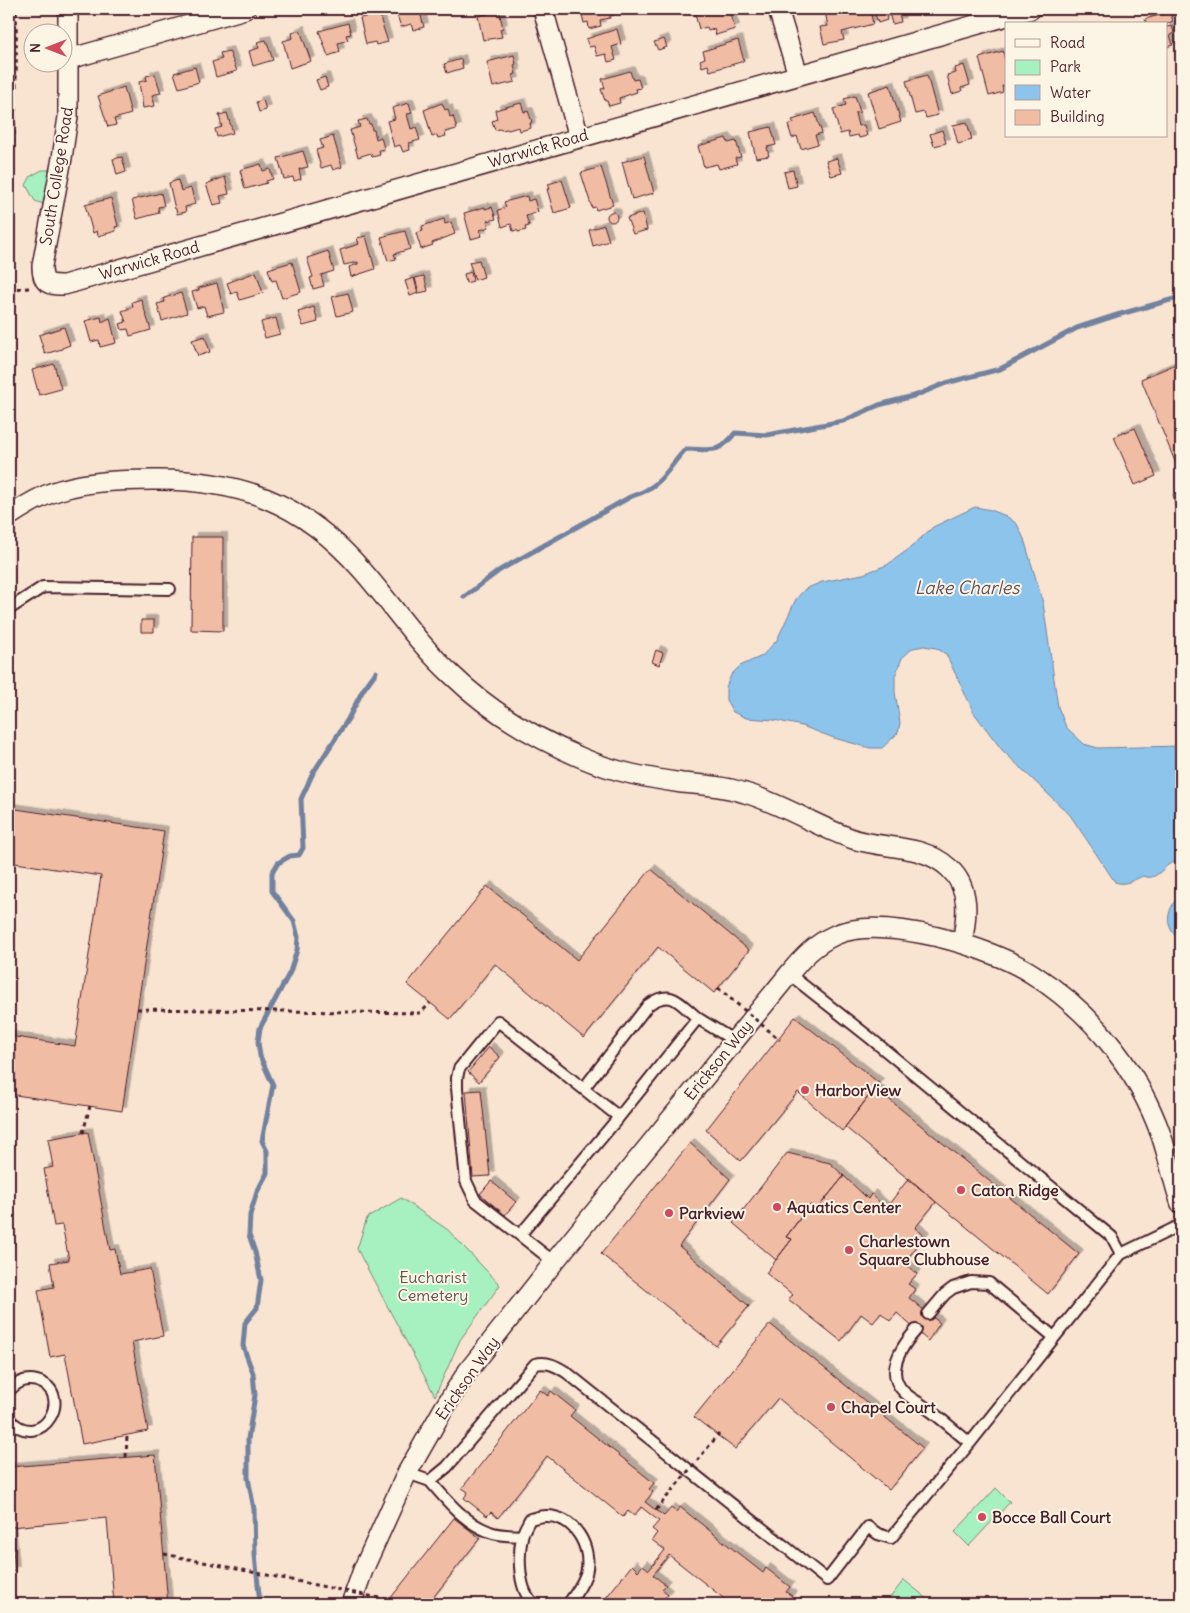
<svg xmlns="http://www.w3.org/2000/svg" width="1190" height="1613" font-family="Delius,sans-serif">
	<style>
		.green { fill: #a7f1c0; stroke: #788876 }
		.water { fill: #8dc4eb; stroke: #72829e }
		.lines { fill: none; stroke-linecap: round; stroke-linejoin: round }
		.stream { stroke: #72829e; stroke-width: 5 }
		.building { fill: #f1bca4; stroke: #4a1f2b; filter: url(#shadow) }
		.lane-casing { stroke: #4a1f2b; stroke-width: 14 }
		.street-casing { stroke: #4a1f2b; stroke-width: 22 }
		.path { stroke: #4a1f2b; stroke-width: 3; stroke-dasharray: 4 4; stroke-linecap: butt }
		.lane { stroke: #fcf5e5; stroke-width: 10 }
		.street { stroke: #fcf5e5; stroke-width: 19 }
		.path-bridge { stroke: #4a1f2b; stroke-width: 3; stroke-dasharray: 4 4; stroke-linecap: butt }
		.poi-dot { fill: #d1495b; stroke: #fcf5e5; stroke-width: 2 }
		.labels { text-anchor: middle; stroke-width: 4; stroke-linejoin: round; paint-order: stroke }
		.street-label { font-size: 16px; fill: #4a1f2b; stroke: #fcf5e5 }
		.poi-label { font-size: 16px; font-weight: bold; fill: #4a1f2b; stroke: #fcf5e5; text-anchor: start }
		.park-label { font-size: 16px; fill: #615450; stroke: #fcf5e5 }
		.water-label { font-size: 18px; font-style: italic; fill: #5e5165; stroke: #fcf5e5 }
	</style>
	<defs>
		<filter id="shadow"><feDropShadow dx="4.5" dy="-4.5" stdDeviation="0" flood-color="#0004"/></filter>
	</defs>
	<rect width="100%" height="100%" fill="#f9e4d2"/>
	<filter id="ink" filterUnits="userSpaceOnUse"><feTurbulence type="fractalNoise" baseFrequency=".02" numOctaves="2"/><feDisplacementMap in="SourceGraphic" scale="10" xChannelSelector="R" yChannelSelector="G"/><feConvolveMatrix kernelMatrix="1 2 1 2 8 2 1 2 1" color-interpolation-filters="sRGB"/></filter>
	<g filter="url(#ink)">
		<!-- green -->
		<path class="green" d="M42 170H50L43 204 35 201 26 185 31 176Z
			M401 1198 448 1230 500 1285 460 1340 435 1396 357 1249 367 1218Z
			M996 1488 1010 1502 969 1546 955 1532Z
			M904 1580 934 1604H885Z"/>
		<!-- water -->
		<path class="water" d="M975 507 991 510 1006 516 1017 524 1024 539 1043 603 1058 707 1066 727 1084 744 1098 748 1181 746V861C1164 859 1160 883 1143 876 1133 880 1125 886 1115 882L1070 815 1002 750 974 713 946 654 936 648 924 646 913 648 902 658 895 676V692L900 723 898 733 882 748H870L834 738 802 726 774 720 746 718 733 712 726 700V687L731 675 740 666 762 656 777 640 796 599 805 589 822 582 863 574 887 565 909 549 933 527Z
			M1181 892V941C1161 925 1168 909 1181 892Z"/>
		<g class="lines">
			<!-- stream -->
			<path class="stream" d="M464 597 500 570 630 497C636 494 643 493 648 489 664 481 673 461 686 449 712 449 718 455 735 433L767 435 843 421 879 405 917 395 946 383 1000 369 1077 328 1117 315 1181 297
				M260 1604 255 1555 254 1509 248 1478V1439L255 1395 253 1373 243 1346 245 1323 257 1308 261 1280 255 1252 249 1235 250 1215 257 1192 267 1173V1151L262 1141 273 1085 260 1056 258 1042 260 1028 290 972 297 950 298 937 294 921 272 891V873L278 863 290 856 299 855 303 848 301 799 313 773 348 719 363 690 376 672"/>
		</g>
		<!-- building -->
		<path class="building" d="M377 9 388 42 376 45 375 42 366 44 360 18 369 16 368 11Z
			M395 9H419L424 27 413 30 411 24 401 27Z
			M584 9H620V13L610 16V18L600 20 601 26 589 29 588 22 584 23 582 15 585 14Z
			M712 9H728L735 29 716 35 714 29 708 31 707 27 699 29 695 14Z
			M842 9H870L873 24 842 32 844 40 824 44 820 27 828 26 825 12Z
			M888 9H898L901 22 892 24Z
			M499 11 503 28 500 29 502 37 483 40 478 16Z
			M885 11 887 20 878 23 875 14Z
			M1170 12 1173 21 1166 24H1147L1145 19Z
			M348 23 351 34 346 35 348 40 338 43 340 52 328 56 319 31Z
			M1166 24 1167 27 1172 26 1174 33 1170 35 1173 45 1166 47Z
			M617 29 621 44 612 47 616 60 608 62 606 54 597 56 594 46 589 47 586 39Z
			M300 30 311 61 290 68 283 41 293 38 292 33Z
			M664 39 667 47 658 50 654 42Z
			M266 40 273 60 253 66 249 51 259 48 257 42Z
			M738 40 744 61 710 71 708 65 702 67 700 60 705 58 703 51Z
			M229 51 237 71 216 77 212 62 222 59 220 53Z
			M1003 51 1006 65V85L1002 86 1003 92 989 96 979 58Z
			M514 55 516 64 514 65 516 74 513 75 515 82 493 87 487 62Z
			M461 59 463 68 447 73 444 64Z
			M964 65 970 85 961 88 962 91 952 94 947 75 956 73 955 68Z
			M195 67 199 82 179 88 174 73Z
			M630 71 633 80 638 79 641 88 636 89 637 92 619 98 620 103 609 106 607 101H605L601 89 605 88 602 79Z
			M155 74 161 93 152 95 155 106 143 108 139 82 147 80 146 76Z
			M927 75 938 115 926 118 924 112 915 114 906 81Z
			M325 77 328 87 320 90 316 80Z
			M890 85 901 122 879 129 868 92Z
			M124 87 131 114 114 119 116 125 108 127 98 96Z
			M855 96 860 112 855 113 858 126 864 125 867 136 859 138 858 135 849 137 848 132 840 134 833 109 846 105 844 99Z
			M263 100 266 110 259 112 256 102Z
			M409 103 412 113 407 114 411 129 416 127 420 140 409 143 410 150 403 152 400 145 394 147 387 121 395 119 392 108Z
			M442 103 445 110 448 109 450 117 453 116 457 129 445 132 446 136 438 138 437 135 432 137 424 110Z
			M521 103 524 112 528 111 532 122 530 123 531 128 520 131 519 127 508 130 507 129 501 130 500 129 495 130 492 121 497 119 495 110Z
			M227 113 233 133 217 137 215 129 222 127 219 115Z
			M815 113 822 133 815 135 818 144 801 149 797 136 792 138 788 125 794 123 792 120Z
			M367 119 369 124H371L372 130H374L376 139 381 137 384 149 379 150 380 155 372 157 371 153 358 157 350 130 360 127 358 121Z
			M967 122 972 140 958 144 953 125Z
			M771 127 776 145 767 147 769 156 756 158 750 132Z
			M942 130 946 143 934 146 930 134Z
			M333 136 342 167 333 170 331 165 321 168 316 150 323 148 320 140Z
			M726 138 728 143 736 141 741 157 735 158 737 164 719 169 717 164 704 167 698 146Z
			M303 151 308 167 299 169 301 179 294 181 293 177 284 179 278 158Z
			M644 156 654 193 632 199 622 162Z
			M122 157 126 172 117 175 113 159Z
			M837 158 842 173 831 176 826 161Z
			M261 164 263 171 270 169 273 179 266 181 267 183 245 189 240 170Z
			M601 167 613 205 596 210 595 207 592 208 581 173Z
			M793 170 797 186 788 188 784 172Z
			M225 177 229 194 220 196 222 203 213 205 206 184Z
			M178 180 181 191 191 188 195 204 185 207 186 212 177 214 176 209H175L169 183Z
			M562 180 571 208 554 213 547 189H550L548 184Z
			M161 193 164 206 158 207 159 213 137 219 132 200Z
			M527 196 528 201 534 199 538 212 526 216 529 226 525 227 526 230 518 232 517 230 513 231 511 224 502 227 498 210 506 207 504 202Z
			M111 198 118 226 115 227 116 231 98 236 97 231 93 233 85 205Z
			M485 207V209L492 207 496 219 487 221 489 227 480 230 482 236 471 239 464 213Z
			M607 217a5 5 0 1 1 10 0a5 5 0 1 1-10 0Z
			M643 213 647 230 633 234 627 218Z
			M444 219 445 224 451 222 455 234 432 243 433 245 421 249 416 233 423 231 422 226Z
			M604 225 609 241 593 246 589 230Z
			M405 231 410 249 394 254 396 259 388 261 381 237Z
			M366 236 375 269 351 277 349 267 358 264V262L344 265 340 250 359 244 357 238Z
			M328 251 334 271 321 275 324 286 313 289 310 278 313 277 307 258Z
			M479 260 484 277 475 280 469 262Z
			M292 262 301 292 282 298 276 280 272 281 268 269Z
			M256 272 263 293 240 300 237 292 231 294 227 283Z
			M471 272 473 281 466 283 464 274Z
			M424 276 428 291 419 293 415 278Z
			M414 278 418 293 410 296 405 281Z
			M217 283 224 312 207 316 204 306 197 308 192 292 199 290V288Z
			M181 293 187 313 162 321 157 304 165 302 164 298Z
			M348 293 353 312 337 316 332 297Z
			M141 299 151 330 130 336 128 329 122 330 120 324 126 322 122 311 133 307 132 302Z
			M314 307 318 322 303 326 298 312Z
			M101 317 102 322 110 318 116 343 100 347 99 340 91 342 85 321Z
			M276 318 280 334 265 338 261 322Z
			M64 327 70 345 62 348V349L45 354 39 335Z
			M205 336 210 352 198 356 192 340Z
			M1181 362V476L1141 379Z
			M54 364 61 389 39 395 32 370Z
			M1135 428 1156 476 1135 485 1114 437Z
			M1181 491V533L1173 494Z
			M192 537H223V631L191 630Z
			M141 620H154V632H141Z
			M656 650 663 653 659 665 652 662Z
			M9 808 164 831 122 1111 9 1094V1036L75 1046 101 876 9 862Z
			M651 869 749 950 714 993 658 947 584 1038 495 964 450 1019 407 984 487 886 577 960Z
			M795 1017 879 1083 842 1131 798 1092 741 1161 706 1130Z
			M489 1047 500 1057 479 1082 468 1072Z
			M875 1088 1079 1254 1048 1294 845 1127Z
			M481 1090 490 1176 473 1177 466 1091Z
			M88 1132 110 1250 115 1249 120 1274 150 1269 163 1336 132 1342 148 1431 82 1444 65 1354 50 1357 38 1290 54 1287 50 1263 69 1260 62 1225 54 1226 44 1169 53 1167 48 1139Z
			M690 1143 730 1179 679 1246 749 1306 716 1346 601 1254Z
			M787 1153 830 1163 844 1176 817 1209 810 1205 786 1237 792 1239 776 1260 733 1223Z
			M844 1176 868 1199 871 1194 886 1208 909 1178 936 1202 915 1228 925 1236 904 1263 917 1274 908 1284 915 1289 909 1298 940 1323 928 1341 897 1313 890 1321 881 1313 873 1323 861 1314 841 1341 788 1299 793 1295 766 1273 792 1239 786 1237 810 1205 817 1209Z
			M491 1181 516 1202 505 1215 480 1194Z
			M770 1324 923 1448 889 1490 778 1398 735 1449 694 1417Z
			M540 1390 548 1396 551 1391 575 1410 570 1416 654 1483 649 1489 653 1492 645 1502 664 1516 671 1508 676 1512 680 1507 763 1573 766 1568 790 1587 786 1592 792 1596 785 1604H724L727 1601 669 1555 653 1575 666 1585 662 1589 668 1594 659 1604H601L632 1565 638 1571 643 1565 649 1570 665 1550 652 1540 657 1533 652 1529 659 1521 641 1507 634 1516 628 1511 623 1517 547 1456 498 1518 491 1512 487 1516 464 1498 468 1492 462 1488Z
			M155 1455 168 1604H114L107 1518 11 1527 15 1571H9V1467Z
			M454 1518 480 1538 428 1604H386Z"/>
		<g class="lines">
			<defs>
				<path id="lane" d="M9 609 43 587 170 589
					M789 974 869 1037 1112 1237 1121 1254
					M584 1088 648 1005C673 987 680 1005 699 1019 710 1026 722 1033 733 1040
					M520 1235 619 1117 698 1018
					M554 1262 475 1200 466 1181 457 1088V1078L459 1069 498 1021 619 1117
					M928 1314 945 1294 953 1288 971 1282 989 1283 1054 1337
					M916 1330C901 1347 885 1372 903 1391 909 1398 919 1402 925 1407 941 1418 955 1431 970 1443
					M9 1391C17 1382 25 1378 37 1381 76 1392 42 1455 9 1419
					M407 1473 430 1481 447 1467 535 1364C548 1361 556 1366 566 1372L827 1580 868 1527 878 1534 891 1538 970 1443 1121 1254 1181 1225
					M430 1481C447 1501 465 1523 490 1532 499 1536 512 1535 522 1536
					M535 1604C518 1593 518 1556 522 1537 523 1531 527 1525 530 1519 535 1518 540 1516 545 1516 574 1515 593 1547 586 1574 582 1585 575 1595 568 1604"/>
				<path id="street" d="M68 9V117L62 158 42 266C42 284 48 285 64 285L1031 9
					M543 9 579 137
					M778 9 798 75
					M69 59 245 9
					M9 516C25 506 42 495 60 490 90 481 121 480 152 480 240 479 302 502 361 569 392 604 417 643 451 674 488 710 535 738 582 758 614 772 648 778 682 783 703 785 724 786 745 793 784 804 818 828 856 840 887 849 923 844 949 868 971 888 967 917 962 943
					M351 1604 363 1570 407 1473 444 1408 468 1371 554 1262 789 974C802 958 815 944 835 935 882 914 992 947 1034 975 1065 995 1092 1020 1114 1049 1134 1075 1150 1104 1161 1135 1169 1158 1173 1181 1181 1204"/>
			</defs>
			<!-- lane casing -->
			<use href="#lane" class="lane-casing"/>
			<!-- street casing -->
			<use href="#street" class="street-casing"/>
			<!-- path -->
			<path class="path" d="M9 191C16 130 17 70 16 9
				M9 289 30 288
				M137 1009 421 1013 430 1003
				M83 1133 90 1106
				M126 1457 127 1435"/>
			<!-- lane -->
			<use href="#lane" class="lane"/>
			<!-- street -->
			<use href="#street" class="street"/>
			<!-- path-bridge -->
			<path class="path-bridge" d="M718 988 780 1040
				M656 1510 719 1434
				M164 1554 389 1600"/>
		</g>
	</g>
	<!-- markers -->
	<g class="poi-dot">
		<circle cx="805" cy="1090" r="5"/>
		<circle cx="961" cy="1190" r="5"/>
		<circle cx="777" cy="1207" r="5"/>
		<circle cx="669" cy="1213" r="5"/>
		<circle cx="849" cy="1250" r="5"/>
		<circle cx="831" cy="1407" r="5"/>
		<circle cx="982" cy="1517" r="5"/>
	</g>
	<g class="labels">
		<!-- street labels -->
		<g class="street-label">
			<text transform="translate(538 148) rotate(-16)" y="6">Warwick Road</text>
			<text transform="translate(56 176) rotate(-81)" y="6">South College Road</text>
			<text transform="translate(149 260) rotate(-16)" y="6">Warwick Road</text>
			<text transform="translate(718 1060) rotate(-51)" y="6">Erickson Way</text>
			<text transform="translate(467 1378) rotate(-55)" y="6">Erickson Way</text>
		</g>
		<!-- poi labels -->
		<g class="poi-label">
			<text x="815" y="1096">HarborView</text>
			<text x="971" y="1196">Caton Ridge</text>
			<text x="787" y="1213">Aquatics Center</text>
			<text x="679" y="1219">Parkview</text>
			<text x="859" y="1247">Charlestown<tspan x="859" dy="18">Square Clubhouse</tspan></text>
			<text x="841" y="1413">Chapel Court</text>
			<text x="992" y="1523">Bocce Ball Court</text>
		</g>
		<!-- park labels -->
		<g class="park-label">
			<text x="433" y="1283">Eucharist<tspan x="433" dy="18">Cemetery</tspan></text>
		</g>
		<!-- water labels -->
		<g class="water-label">
			<text x="967" y="594">Lake Charles</text>
		</g>
	</g>
	<!-- margin -->
	<rect width="1190" height="1613" fill="none" stroke="#fcf5e5" stroke-width="30"/>
	<rect x="15" y="15" width="1160" height="1583" fill="none" stroke="#4a1f2b" stroke-width="2" filter="url(#ink)"/>
	<!-- legend -->
	<rect x="1005" y="22" width="162" height="115" fill="#fcf5e5" stroke="#b59f9b"/>
	<rect x="1015" y="39" width="25" height="8" fill="#fcf5e5" stroke="#b59f9b"/>
	<text x="1050" y="48" font-size="15" fill="#4a1f2b">Road</text>
	<rect x="1015" y="60" width="25" height="15" fill="#a7f1c0" stroke="#b59f9b"/>
	<text x="1050" y="72" font-size="15" fill="#4a1f2b">Park</text>
	<rect x="1015" y="85" width="25" height="15" fill="#8dc4eb" stroke="#b59f9b"/>
	<text x="1050" y="98" font-size="15" fill="#4a1f2b">Water</text>
	<rect x="1015" y="110" width="25" height="15" fill="#f1bca4" stroke="#b59f9b"/>
	<text x="1050" y="122" font-size="15" fill="#4a1f2b">Building</text>
	<!-- north arrow -->
	<g transform="translate(48 48) rotate(270)"><circle r="24" fill="#fcf5e5" stroke="#b59f9b"/>
	<path d="M0-4L9 19L0 12L-9 19Z" fill="#d1495b"/>
	<text y="-8" font-size="14" font-weight="bold" text-anchor="middle" fill="#4a1f2b">N</text>
	</g>
</svg>
